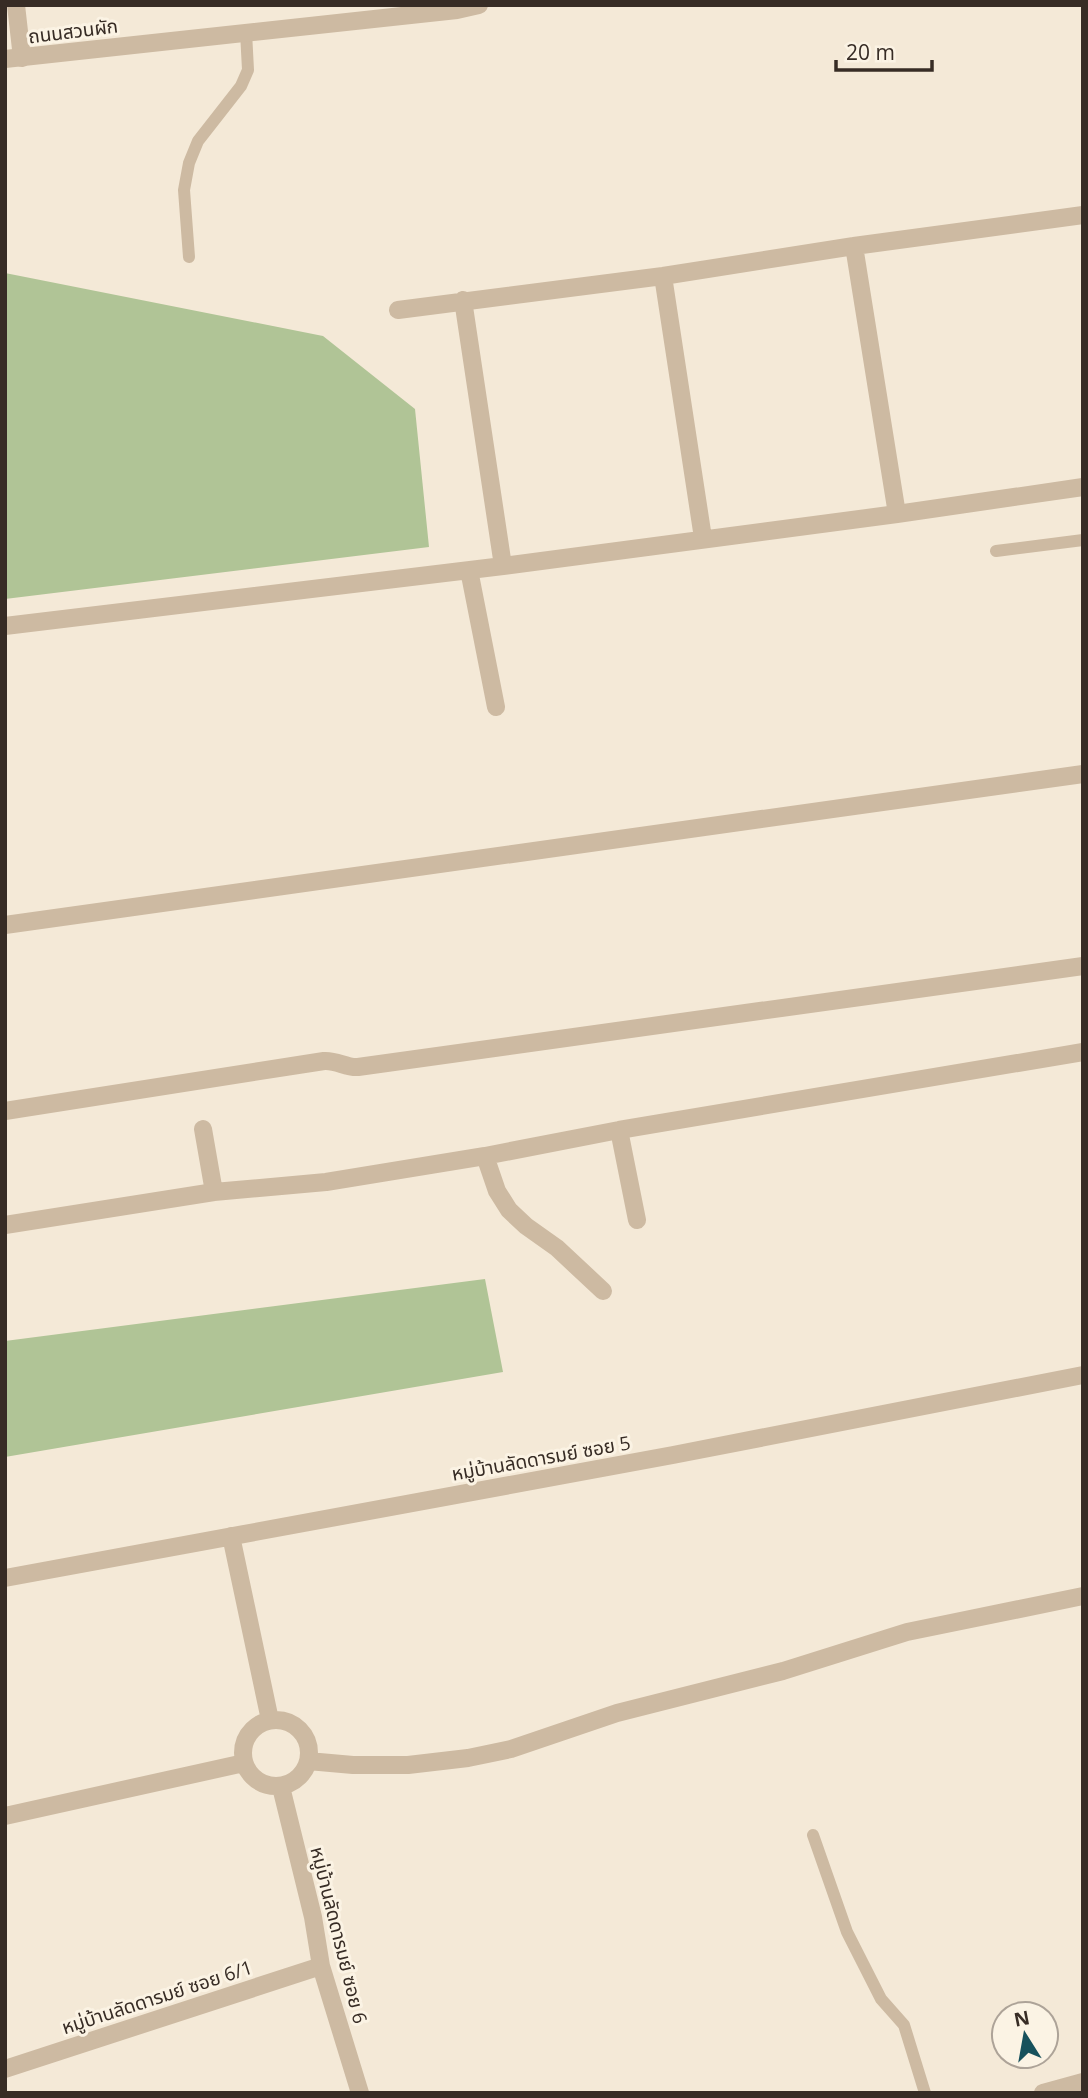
<svg xmlns="http://www.w3.org/2000/svg" width="1088" height="2098" font-family="'Open Sans','Noto Sans Thai',sans-serif">
	<style>
		.green { fill: #b0c496 }
		.lines { fill: none; stroke-linecap: round; stroke-linejoin: round }
		.service { stroke: #cdbaa2; stroke-width: 12 }
		.minor { stroke: #cdbaa2; stroke-width: 18 }
		.tertiary { stroke: #cdbaa2; stroke-width: 18 }
		.labels { text-anchor: middle; stroke-width: 6; stroke-linejoin: round; paint-order: stroke }
		.street-label { font-size: 19px; fill: #372c25; stroke: #fbf3e4 }
	</style>
	<rect width="100%" height="100%" fill="#f4e9d7"/>
	<!-- green -->
	<path class="green" d="M5 273 323 336 415 409 429 547 5 599Z
		M485 1279 503 1372 5 1457V1341Z"/>
	<g class="lines">
		<!-- service -->
		<path class="service" d="M189 257 184 190 189 163 198 141 241 86 248 70 246 32
			M996 551 1083 540
			M813 1835 847 1932 881 1999 904 2025 925 2093"/>
		<!-- minor -->
		<path class="minor" d="M16 5 22 58
			M854 246 897 514
			M663 276 703 538
			M463 300 503 566 897 514 1083 487
			M398 310 663 276 854 246 1083 215
			M469 570 496 707
			M5 626 503 566
			M5 925 1083 774
			M5 1111 324 1061C337 1060 346 1068 358 1067L1083 966
			M203 1129 214 1192
			M619 1130 637 1220
			M485 1156 497 1191 509 1210 526 1226 557 1248 603 1291
			M5 1225 214 1192 326 1182 485 1156 619 1130 1083 1052
			M231 1536 270 1720
			M5 1578 673 1455 1083 1375
			M243 1753a33 33 0 1 1 66 0a33 33 0 1 1-66 0Z
			M308 1761 353 1765H408L468 1758 511 1749 617 1713 783 1671 907 1632 1083 1596
			M281 1787 313 1917 321 1966 360 2093
			M5 1816 244 1763
			M5 2069 321 1966
			M1043 2093 1083 2082"/>
		<!-- tertiary -->
		<path class="tertiary" d="M5 59 457 10 479 5"/>
	</g>
	<g class="labels">
		<!-- street labels -->
		<g class="street-label">
			<text transform="translate(73 31) rotate(-7)" y="7">ถนนสวนผัก</text>
			<text transform="translate(541 1458) rotate(-10)" y="7">หมู่บ้านลัดดารมย์ ซอย 5</text>
			<text transform="translate(339 1935) rotate(76)" y="7">หมู่บ้านลัดดารมย์ ซอย 6</text>
			<text transform="translate(157 1997) rotate(-18)" y="7">หมู่บ้านลัดดารมย์ ซอย 6/1</text>
		</g>
	</g>
	<!-- border -->
	<rect width="1088" height="2098" fill="none" stroke="#372c25" stroke-width="14"/>
	<!-- north arrow -->
	<g transform="translate(1025 2035) rotate(349)"><circle r="33" fill="#fbf3e4" stroke="#ada398" stroke-width="2"/>
	<path d="M0-5L12 26L0 18L-12 26Z" fill="#17515c"/>
	<text y="-10" font-size="19" font-weight="bold" text-anchor="middle" fill="#372c25">N</text>
	</g>
	<!-- scale -->
	<path d="M836 60v10h96v-10" fill="none" stroke="#372c25" stroke-width="3.5"/>
	<text x="846" y="60" font-size="21" fill="#372c25" stroke="#fbf3e4" stroke-width="5" paint-order="stroke">20 m</text>
</svg>
